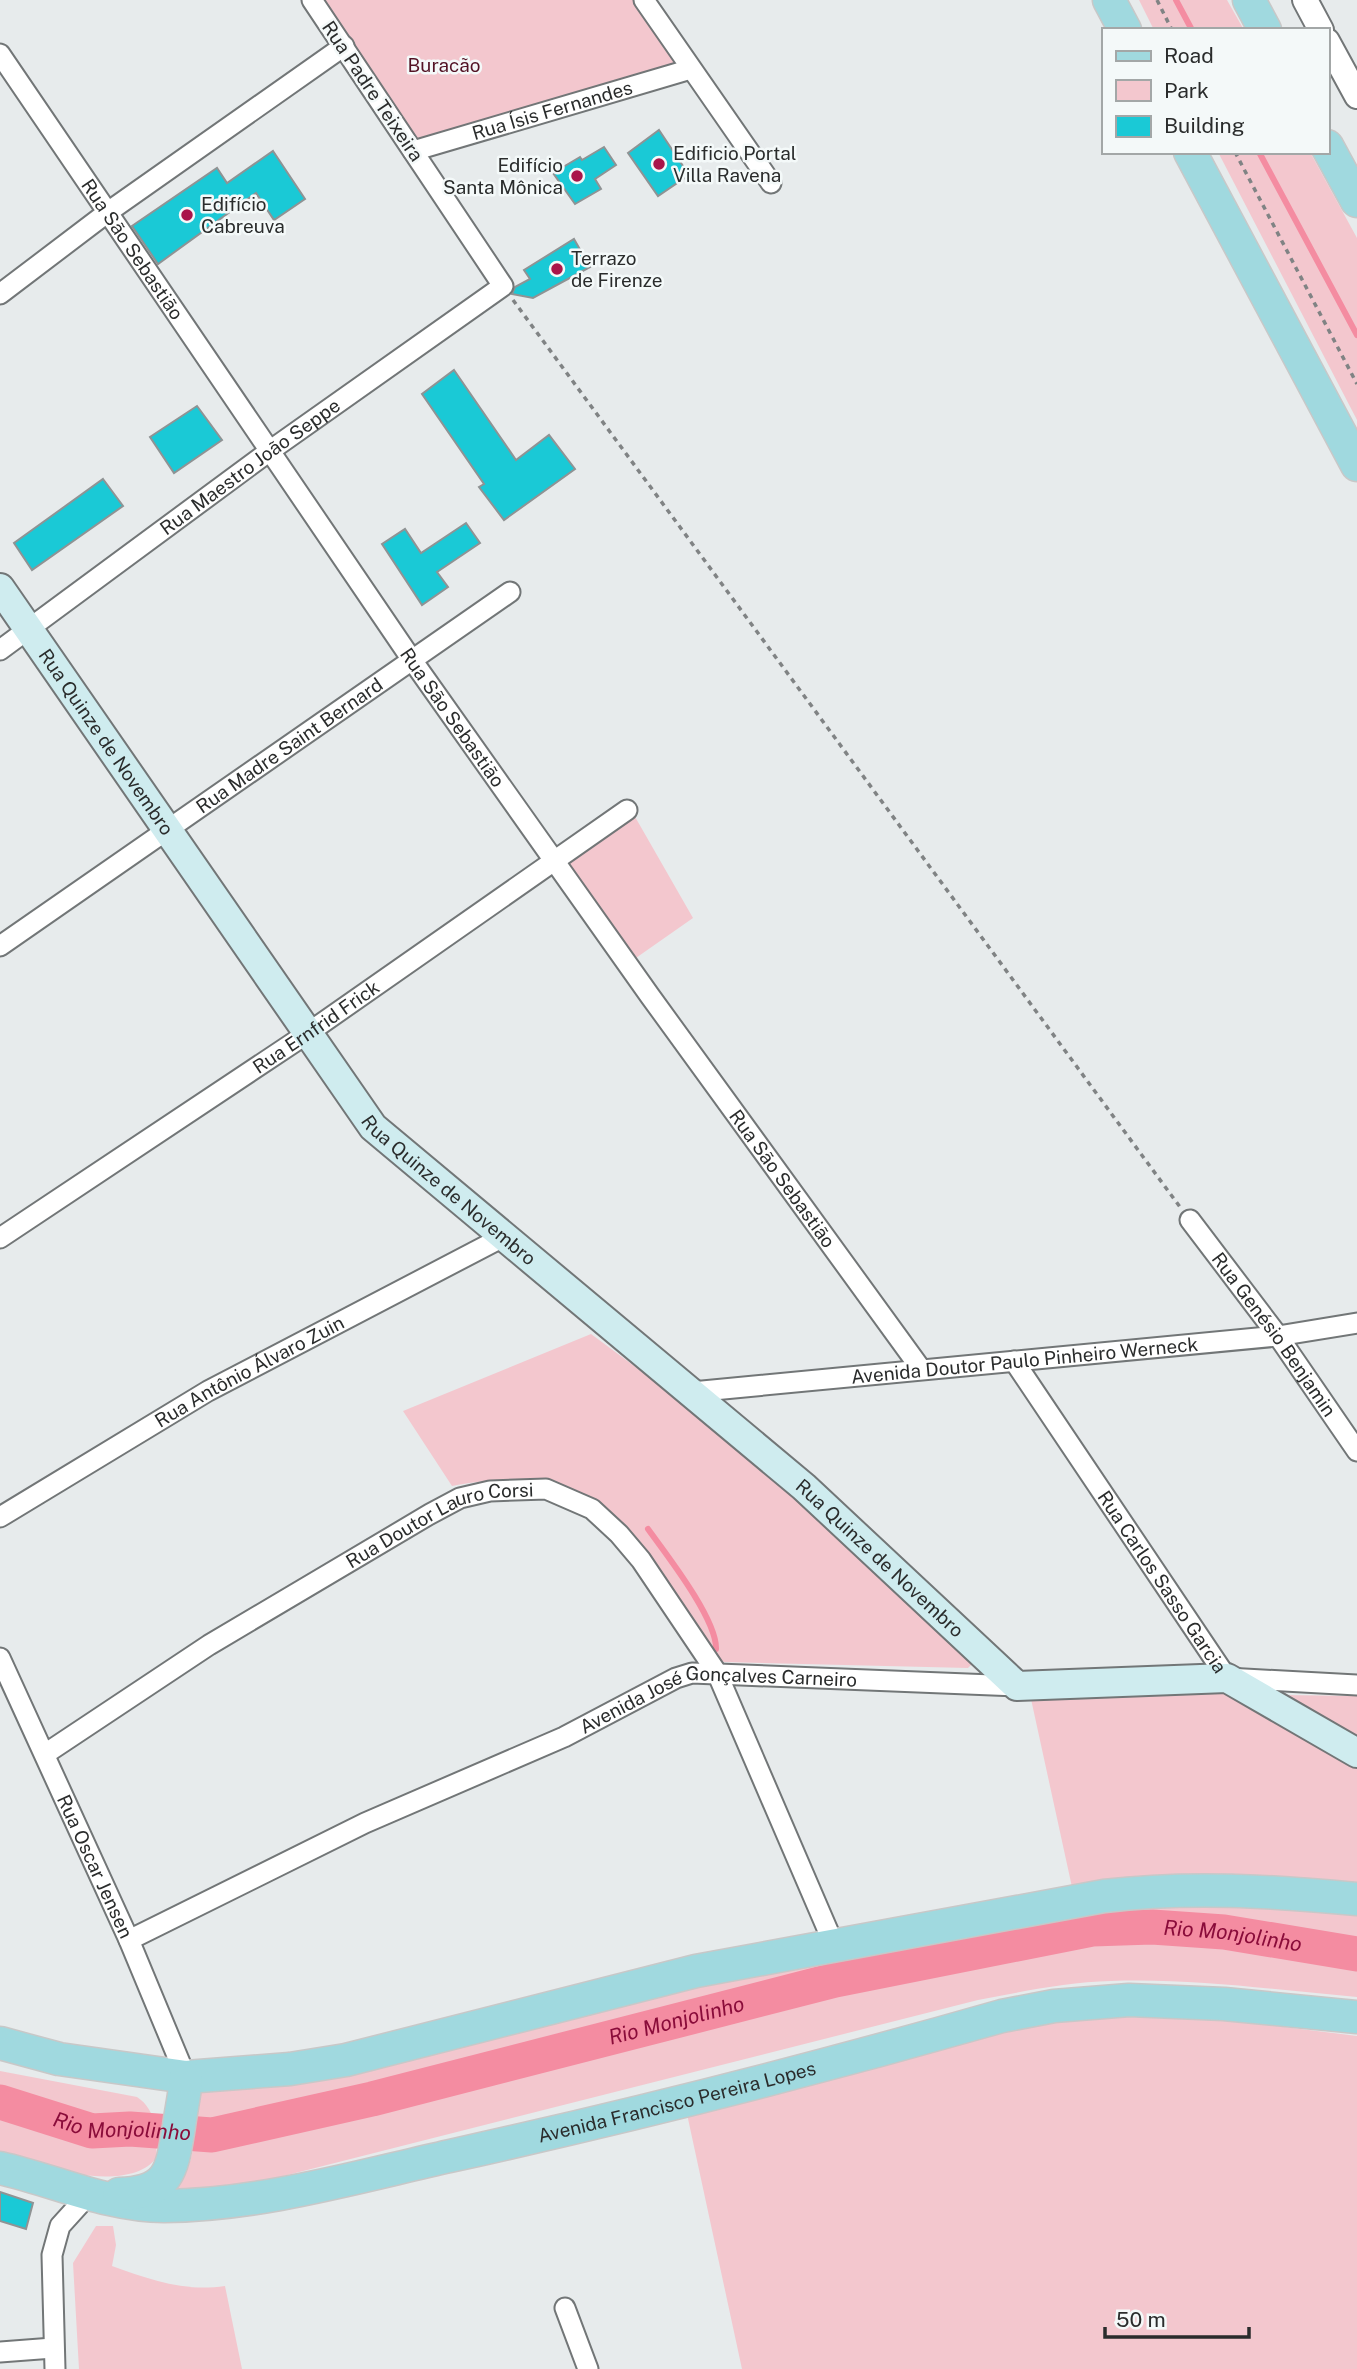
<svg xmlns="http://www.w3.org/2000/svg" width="1357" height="2369" font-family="'Public Sans',sans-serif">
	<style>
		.green { fill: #f3c7ce }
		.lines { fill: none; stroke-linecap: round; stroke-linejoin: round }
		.stream { stroke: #f48ca1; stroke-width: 6 }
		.river { stroke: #f48ca1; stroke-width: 35 }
		.building { fill: #1ac9d6; stroke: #8f9394; stroke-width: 2 }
		.minor-casing { stroke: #727677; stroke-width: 23 }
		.tertiary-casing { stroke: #727677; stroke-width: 28 }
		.secondary-casing { stroke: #727677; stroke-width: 32 }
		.primary-casing { stroke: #c8c8c8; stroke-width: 35 }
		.path { stroke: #808384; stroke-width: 3.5; stroke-dasharray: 5 5; stroke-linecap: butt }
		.minor { stroke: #fff; stroke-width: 19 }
		.tertiary { stroke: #fff; stroke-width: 24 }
		.secondary { stroke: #cfecef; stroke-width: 28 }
		.primary { stroke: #a0d9df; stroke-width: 32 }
		.poi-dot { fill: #a9154a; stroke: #f4f9f9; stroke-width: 2.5 }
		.labels { text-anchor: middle; stroke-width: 5; stroke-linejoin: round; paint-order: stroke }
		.park-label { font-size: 19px; fill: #531325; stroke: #f4f9f9 }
		.street-label { font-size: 19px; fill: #2a2c2c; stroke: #f4f9f9 }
		.poi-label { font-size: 19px; fill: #2a2c2c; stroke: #f4f9f9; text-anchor: start }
		.water-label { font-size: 21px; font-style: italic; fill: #8a0c3a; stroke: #f4f9f9 }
	</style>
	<rect width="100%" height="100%" fill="#e7ebec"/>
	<!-- green -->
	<path class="green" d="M320 0H634L679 63 415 143Z
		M1139 0H1227L1244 30H1154Z
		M1218 152H1310L1357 238V420Z
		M634 815 693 918 633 960 570 866V861Z
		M591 1334 695 1411 959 1644 972 1664 968 1668 724 1662C703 1649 698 1627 685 1607 623 1508 575 1461 452 1486L403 1411Z
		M1221 1689 1357 1763V1886L1072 1887 1031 1699Z
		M1281 1695 1357 1696V1744Z
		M1214 1903 1357 1911V1997C1275 1990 1193 1978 1111 1981 1066 1982 1021 1992 978 2000L224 2191 170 2194C199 2170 194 2125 199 2090L924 1941 1108 1909Z
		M1125 2017 1237 2021 1357 2036V2369H742L687 2114 1044 2021Z
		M0 2071 137 2097C158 2111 155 2133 157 2157 129 2196 38 2166 0 2156Z
		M96 2226H113L116 2245 112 2266C151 2280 184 2292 225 2286L242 2369H79L73 2263Z"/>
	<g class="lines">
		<!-- stream -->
		<path class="stream" d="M1176 0 1192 30
			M1259 152 1357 335
			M648 1529C666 1554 717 1619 716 1649"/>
		<!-- river -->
		<path class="river" id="s1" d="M0 2102 92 2131 130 2129 212 2135 372 2099 835 1980 1092 1929 1152 1927 1224 1932 1357 1954"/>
	</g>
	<!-- building -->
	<path class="building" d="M659 130 689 175 658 196 628 153Z
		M604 147 616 165 595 179 601 189 575 204 553 173 580 157 582 160Z
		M273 151 305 199 274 220 256 193 158 264 132 226 217 168 227 183Z
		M574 239 590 267 533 298 512 294 515 287 530 279 524 270Z
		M454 370 516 460 549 435 575 469 504 520 479 487 484 484 422 394Z
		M197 406 222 440 174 473 150 437Z
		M103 479 123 506 32 570 14 543Z
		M466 523 480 543 437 572 448 587 422 605 382 544 405 529 421 553Z
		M0 2192 33 2203 26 2229 0 2221Z"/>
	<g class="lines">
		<defs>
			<g id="minor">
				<path d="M644 0 771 183"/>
				<path id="s2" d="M0 54 412 660 650 996 921 1369"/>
				<path id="s3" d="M413 151 691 69"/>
				<path d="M0 294 108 212 344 46"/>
				<path id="s4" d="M0 650 271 450 503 286 312 0"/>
				<path id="s5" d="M0 946 510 592"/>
				<path id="s6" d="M1190 1220 1278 1336 1357 1451"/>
				<path id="s7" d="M0 1238 308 1033 627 810"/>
				<path id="s8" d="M1014 1361 1227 1678 1357 1685"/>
				<path id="s9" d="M692 1392 1278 1336 1357 1323"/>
				<path id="s10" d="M0 1517 208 1391 503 1237"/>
				<path id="s11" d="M0 1658 129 1940 186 2077"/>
				<path id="s12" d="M45 1754 209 1645 430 1514 460 1498 490 1491 546 1489 592 1509 619 1534 641 1560 717 1673 835 1947"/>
				<path id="s13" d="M129 1940 365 1823 564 1737 676 1678 692 1673 1017 1686"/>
				<path d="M565 2308 588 2369"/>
				<path d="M0 2352 53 2348"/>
				<path d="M55 2369 52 2255 60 2226 89 2194"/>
			</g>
			<path id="tertiary" d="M1305 0 1321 30
				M1327 41 1357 96"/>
			<g id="secondary">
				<path id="s14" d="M0 588 373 1127 804 1487 1017 1686 1227 1678 1357 1753"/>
			</g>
			<g id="primary">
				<path d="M1109 0 1125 30"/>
				<path d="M1249 0 1265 30"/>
				<path d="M1327 146 1357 201"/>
				<path d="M1190 152 1357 465"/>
				<path d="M0 2043 59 2059 186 2077 290 2069 346 2060 696 1971 1104 1896C1189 1886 1271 1891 1357 1899"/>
				<path id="s15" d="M0 2168C54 2180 107 2206 164 2206 261 2205 356 2177 450 2156 635 2115 820 2068 1002 2016L1054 2006 1129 2000 1224 2004 1357 2017"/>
				<path d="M119 2194C170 2193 172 2170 179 2126 181 2110 185 2094 186 2077"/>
			</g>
		</defs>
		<!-- minor casing -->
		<use href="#minor" class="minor-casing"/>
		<!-- tertiary casing -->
		<use href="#tertiary" class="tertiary-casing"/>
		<!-- secondary casing -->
		<use href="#secondary" class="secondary-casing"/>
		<!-- primary casing -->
		<use href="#primary" class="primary-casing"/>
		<!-- path -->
		<path class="path" d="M1157 0 1172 30
			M1235 152 1357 384
			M513 300 1180 1207"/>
		<!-- minor -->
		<use href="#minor" class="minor"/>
		<!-- tertiary -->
		<use href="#tertiary" class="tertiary"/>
		<!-- secondary -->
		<use href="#secondary" class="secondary"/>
		<!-- primary -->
		<use href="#primary" class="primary"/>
	</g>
	<!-- markers -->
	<g class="poi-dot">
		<circle cx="659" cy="164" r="7"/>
		<circle cx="577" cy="176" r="7"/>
		<circle cx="187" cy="215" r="7"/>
		<circle cx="557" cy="269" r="7"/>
	</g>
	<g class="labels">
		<!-- park labels -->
		<g class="park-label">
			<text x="444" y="72">Buracão</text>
		</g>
		<!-- street labels -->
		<g class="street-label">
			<text transform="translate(373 91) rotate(56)" y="7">Rua Padre Teixeira</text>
			<text dy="7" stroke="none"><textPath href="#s3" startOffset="145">Rua Ísis Fernandes</textPath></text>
			<text dy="7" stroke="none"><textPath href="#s2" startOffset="236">Rua São Sebastião</textPath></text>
			<text dy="7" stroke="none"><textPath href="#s4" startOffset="310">Rua Maestro João Seppe</textPath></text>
			<text dy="7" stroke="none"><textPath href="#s2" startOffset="803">Rua São Sebastião</textPath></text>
			<text dy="7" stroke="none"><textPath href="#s14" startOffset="187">Rua Quinze de Novembro</textPath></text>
			<text dy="7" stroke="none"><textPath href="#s5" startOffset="352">Rua Madre Saint Bernard</textPath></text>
			<text dy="7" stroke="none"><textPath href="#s7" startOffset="380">Rua Ernfrid Frick</textPath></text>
			<text dy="7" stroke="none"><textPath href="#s2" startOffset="1370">Rua São Sebastião</textPath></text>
			<text dy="7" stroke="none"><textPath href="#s14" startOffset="754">Rua Quinze de Novembro</textPath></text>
			<text dy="7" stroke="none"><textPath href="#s6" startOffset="142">Rua Genésio Benjamin</textPath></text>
			<text dy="7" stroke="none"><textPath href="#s9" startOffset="334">Avenida Doutor Paulo Pinheiro Werneck</textPath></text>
			<text dy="7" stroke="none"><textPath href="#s10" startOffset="289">Rua Antônio Álvaro Zuin</textPath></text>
			<text dy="7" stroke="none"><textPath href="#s12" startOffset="460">Rua Doutor Lauro Corsi</textPath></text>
			<text dy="7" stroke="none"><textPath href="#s14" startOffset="1321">Rua Quinze de Novembro</textPath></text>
			<text dy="7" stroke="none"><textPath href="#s8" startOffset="266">Rua Carlos Sasso Garcia</textPath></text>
			<text dy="7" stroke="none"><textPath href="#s13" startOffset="644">Avenida José Gonçalves Carneiro</textPath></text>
			<text dy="7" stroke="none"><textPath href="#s11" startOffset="229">Rua Oscar Jensen</textPath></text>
			<text dy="7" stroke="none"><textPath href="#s15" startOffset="693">Avenida Francisco Pereira Lopes</textPath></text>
		</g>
		<!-- poi labels -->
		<g class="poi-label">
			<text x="673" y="160">Edificio Portal<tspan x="673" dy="22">Villa Ravena</tspan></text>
			<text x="563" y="172" text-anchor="end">Edifício<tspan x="563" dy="22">Santa Mônica</tspan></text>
			<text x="201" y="211">Edifício<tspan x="201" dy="22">Cabreuva</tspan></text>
			<text x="571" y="265">Terrazo<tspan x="571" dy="22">de Firenze</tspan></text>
		</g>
		<!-- water labels -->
		<g class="water-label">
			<text dy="7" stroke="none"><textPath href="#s1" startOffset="1262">Rio Monjolinho</textPath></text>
			<text dy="7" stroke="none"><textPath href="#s1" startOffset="695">Rio Monjolinho</textPath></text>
			<text dy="7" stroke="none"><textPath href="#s1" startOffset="126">Rio Monjolinho</textPath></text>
		</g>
	</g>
	<!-- legend -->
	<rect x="1102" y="28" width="228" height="126" fill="#f4f9f9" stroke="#a3a7a7" stroke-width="2"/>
	<rect x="1116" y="51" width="35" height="10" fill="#a0d9df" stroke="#a3a7a7" stroke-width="2"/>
	<text x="1164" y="63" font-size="21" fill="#2a2c2c">Road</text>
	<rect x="1116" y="80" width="35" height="21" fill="#f3c7ce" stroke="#a3a7a7" stroke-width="2"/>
	<text x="1164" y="98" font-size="21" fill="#2a2c2c">Park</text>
	<rect x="1116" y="116" width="35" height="21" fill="#1ac9d6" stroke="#a3a7a7" stroke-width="2"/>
	<text x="1164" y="133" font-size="21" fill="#2a2c2c">Building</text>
	<!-- scale -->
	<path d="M1105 2327v10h144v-10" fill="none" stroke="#2a2c2c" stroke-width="3.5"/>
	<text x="1116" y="2327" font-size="21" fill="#2a2c2c" stroke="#f4f9f9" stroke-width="5" paint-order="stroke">50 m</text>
</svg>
